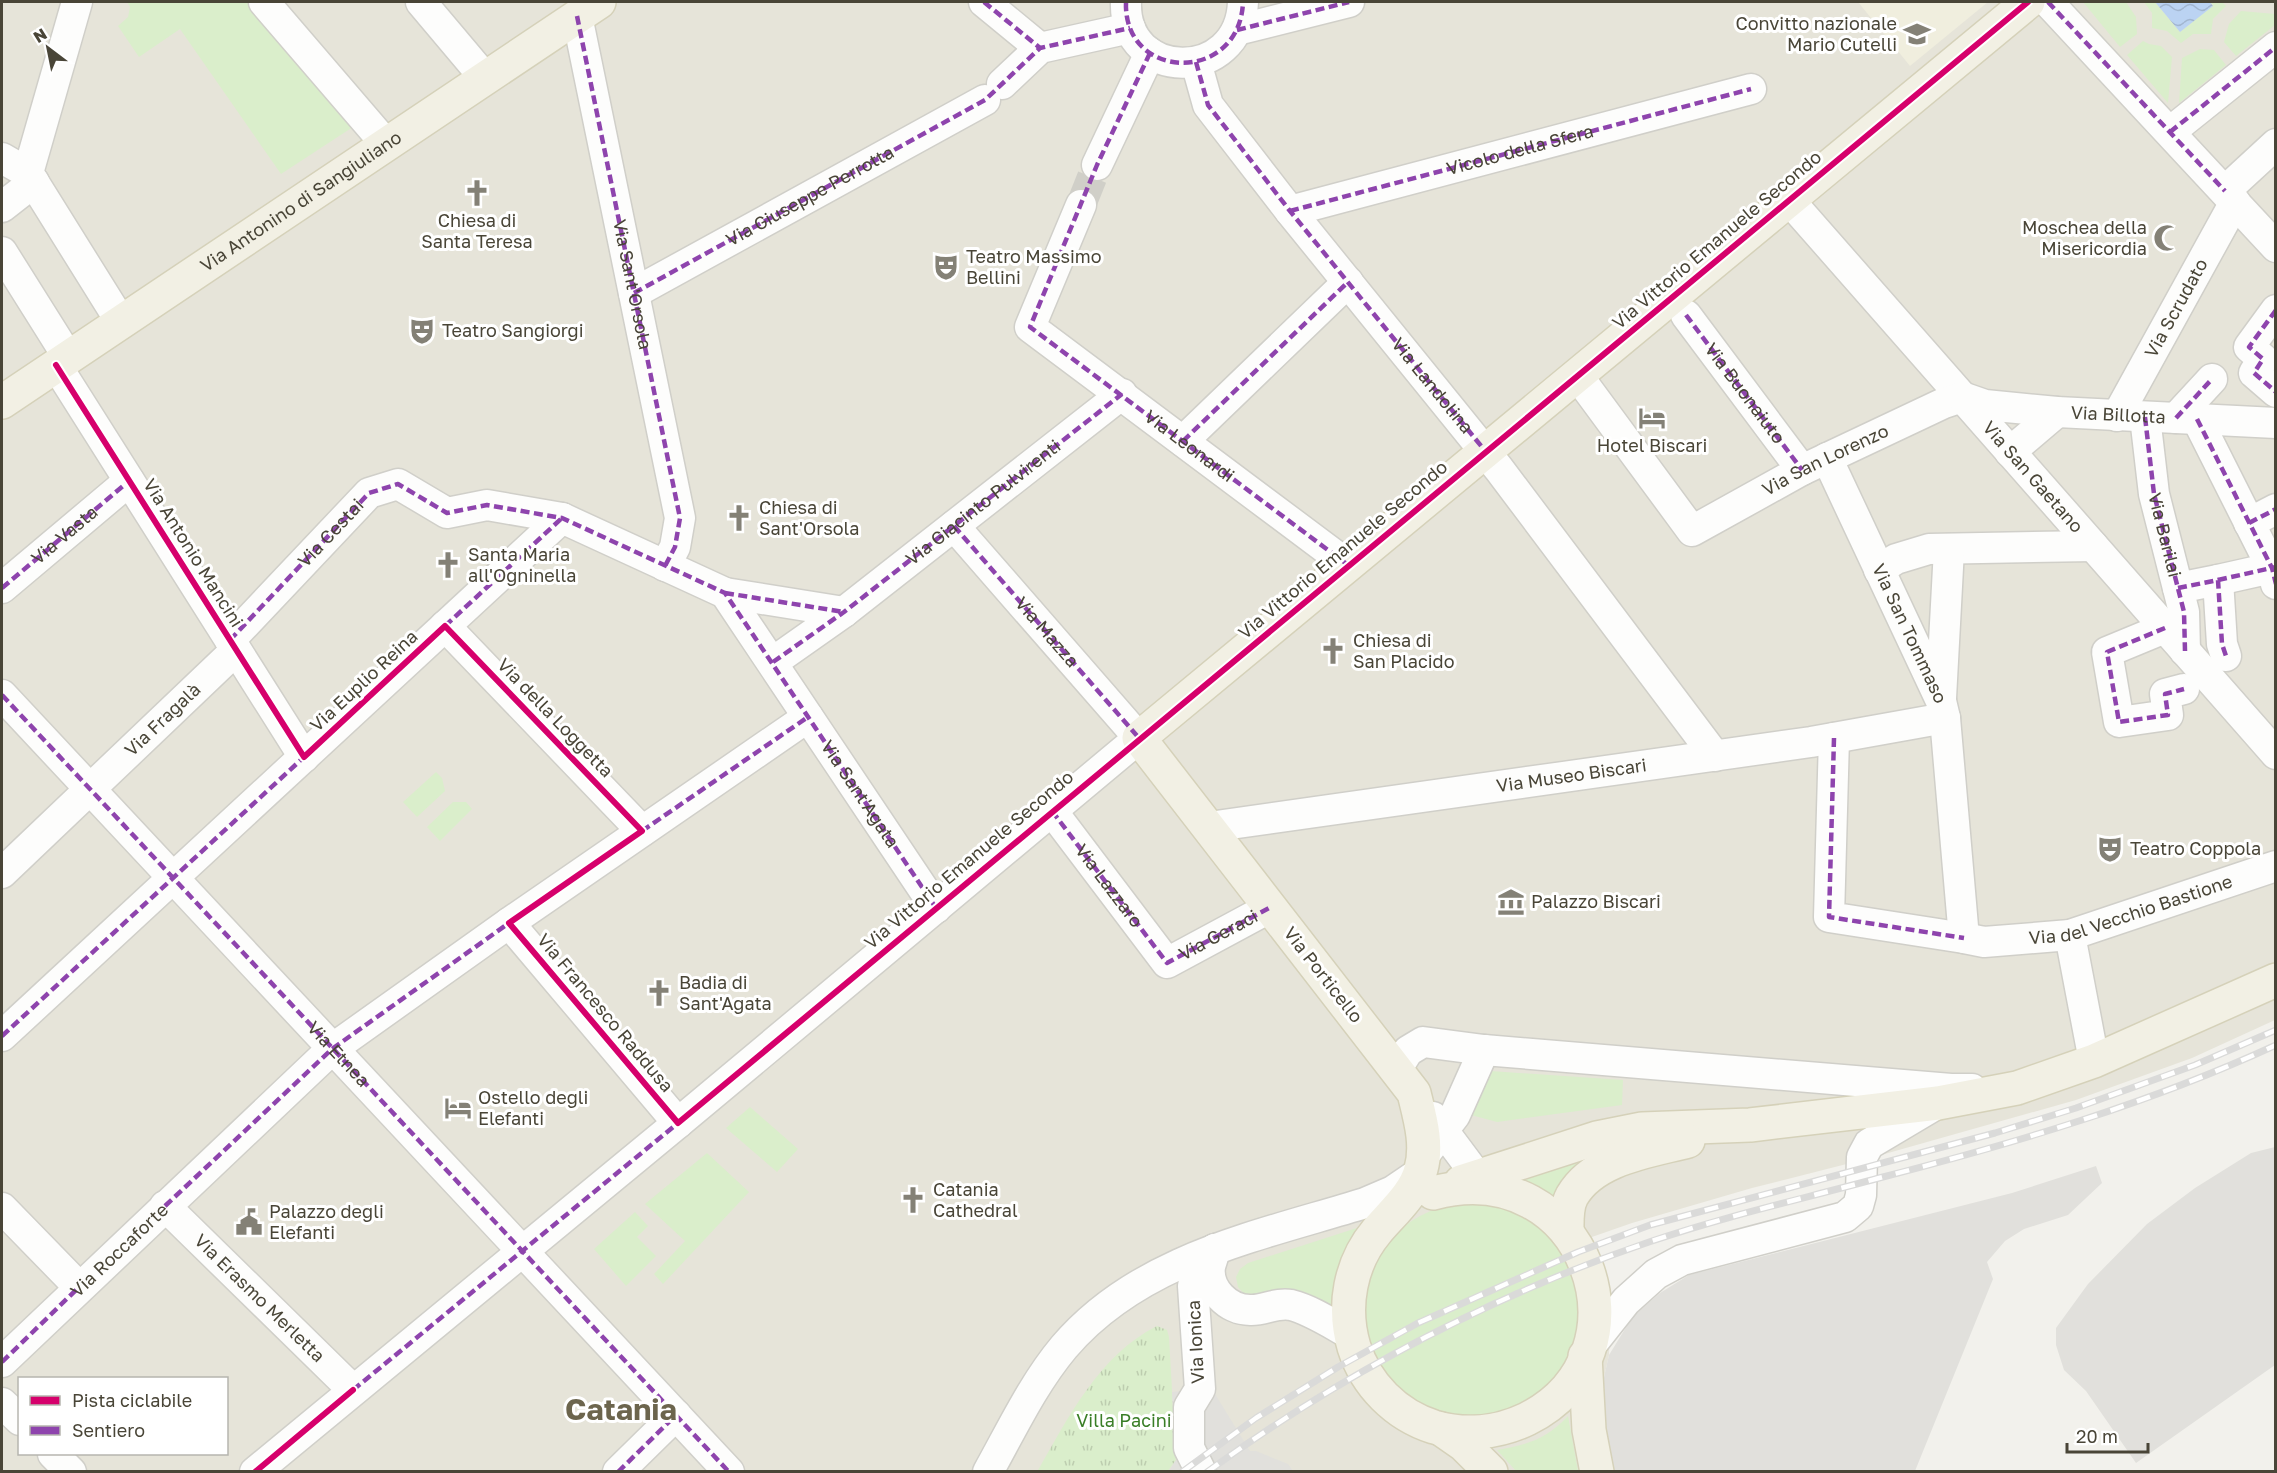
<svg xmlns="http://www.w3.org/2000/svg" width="2277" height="1473" font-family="'Golos Text',sans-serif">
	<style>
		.residential { fill: #e6e4d9; fill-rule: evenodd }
		.education { fill: #f0eede }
		.grass { fill: url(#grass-tufts) }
		.garden { fill: #daeecb }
		.parking { fill: #e1e0dc }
		.water { fill: url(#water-waves) }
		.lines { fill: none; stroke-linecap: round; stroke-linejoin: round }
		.minor-tunnel { stroke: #d0cfc8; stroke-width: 30; stroke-dasharray: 30 15; stroke-linecap: butt }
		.minor-casing { stroke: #d0cfc9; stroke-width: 33 }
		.major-casing { stroke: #d5d1b9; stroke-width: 36 }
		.minor { stroke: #fdfdfc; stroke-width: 30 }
		.major { stroke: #f2f0e4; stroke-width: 33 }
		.rail-casing { stroke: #dadad9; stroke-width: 7 }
		.rail { stroke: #fff; stroke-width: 4.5; stroke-dasharray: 14; stroke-linecap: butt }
		.quiet { stroke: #8e44ad; stroke-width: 4.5; stroke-dasharray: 9 4.5; stroke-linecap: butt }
		.cycleway-casing { stroke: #fff; stroke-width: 10 }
		.cycleway { stroke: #d6006c; stroke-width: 6 }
		.labels { text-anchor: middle; stroke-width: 6; stroke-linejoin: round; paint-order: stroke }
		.poi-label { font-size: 18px; fill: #494537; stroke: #fff; text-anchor: start }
		.street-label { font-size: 18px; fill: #494537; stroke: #fff }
		.park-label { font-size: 18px; fill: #3a7e27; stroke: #fff }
		.town-label { font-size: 30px; font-weight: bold; fill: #6c654d; stroke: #fff }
	</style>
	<defs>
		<pattern id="grass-tufts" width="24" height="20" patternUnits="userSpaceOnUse" patternTransform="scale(1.5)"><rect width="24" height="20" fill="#daeecb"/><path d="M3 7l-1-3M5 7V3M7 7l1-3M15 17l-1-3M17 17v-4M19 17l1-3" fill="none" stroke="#bdcdaf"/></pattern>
		<pattern id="water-waves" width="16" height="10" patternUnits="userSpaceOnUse" patternTransform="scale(1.5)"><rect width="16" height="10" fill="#bbd3f2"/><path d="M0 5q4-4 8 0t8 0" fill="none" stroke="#a2b6d0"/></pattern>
	</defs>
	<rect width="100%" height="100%" fill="#f2f1ec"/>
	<!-- residential -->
	<path class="residential" d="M2 2H2275V1020L2192 1058 2076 1100 1874 1157 1752 1188 1632 1223 1589 1238 1610 1321 1609 1355 1600 1395 1613 1471 2 1472ZM20 1378H226V1454H20Z"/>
	<!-- education -->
	<path class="education" d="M1858 2H1988L1910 66Z"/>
	<!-- grass -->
	<path class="grass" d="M1157 1326 1167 1330 1169 1337 1176 1460 1168 1471 1037 1472C1068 1418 1099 1355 1157 1326Z"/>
	<!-- garden -->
	<path class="garden" d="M127 2H249L356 125 281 174 180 29 139 57 118 26 128 17 130 7Z
		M2083 2H2126L2136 17 2137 34 2120 47Z
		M2144 2H2155L2180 32 2213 5 2210 2H2222L2226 6 2213 19 2211 34H2193L2181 43 2167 31 2152 28V13Z
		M2241 11 2275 14V25L2236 56 2224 42 2229 24Z
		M2143 41 2149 44 2161 46 2172 57 2168 103 2127 55Z
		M2200 49 2214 50 2226 65 2179 103 2182 58Z
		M436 772 442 778 445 791 417 817 403 802Z
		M453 802H466L472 809 440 841 427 827Z
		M1490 1071 1623 1080 1622 1105 1497 1122 1471 1115Z
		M750 1107 798 1149 777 1172 726 1128Z
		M1617 1147 1557 1204 1514 1179Z
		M707 1153 749 1192 663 1284 654 1274 685 1241 645 1204Z
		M1364 1310a107 107 0 1 1 214 0a107 107 0 1 1-214 0Z
		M635 1212 648 1226 637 1237 656 1256 626 1286 594 1249Z
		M1363 1226 1343 1257 1334 1279 1331 1306C1305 1296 1275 1289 1247 1297L1238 1287 1236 1277 1240 1269 1248 1263Z
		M1568 1416 1578 1471H1516L1497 1450C1529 1444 1545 1440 1568 1416Z"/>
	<!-- parking -->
	<path class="parking" d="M2275 1147V1365L2136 1463 2086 1391 2064 1370 2056 1345V1328L2088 1284 2147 1224 2195 1188 2251 1153Z
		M2096 1166 2102 1183 2068 1215 2024 1229 2005 1241 1987 1262 1993 1279 1915 1471H1613L1600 1395 1609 1355 1633 1316 1660 1293 1689 1275 2012 1193Z
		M1200 1389H1212L1250 1451H1256L1288 1464 1293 1471 1168 1472 1176 1460 1172 1392Z"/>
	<!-- water -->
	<path class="water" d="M2155 2H2210L2213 6 2180 32Z"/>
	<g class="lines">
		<!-- minor-tunnel -->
		<path class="minor-tunnel" d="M1081 205 1097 165"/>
		<defs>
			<g id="minor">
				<path d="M264 2 386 144"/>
				<path d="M421 2 485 78"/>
				<path d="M984 2 1040 48"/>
				<path d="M1126 2C1123 82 1240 84 1243 2"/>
				<path d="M2048 2 2276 247"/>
				<path id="s1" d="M577 16 680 518 675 547 665 566"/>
				<path d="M1237 30 1349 2"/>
				<path d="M1196 62 1208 105 1290 211 1499 469 1715 756"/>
				<path d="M1002 84 1040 48 1130 28"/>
				<path d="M2170 132 2276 47"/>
				<path d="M2 158 28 173 121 322"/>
				<path d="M1097 165 1150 53"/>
				<path d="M28 173 77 2"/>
				<path d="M2225 191 2276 144"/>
				<path id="s2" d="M1789 200 2276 754"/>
				<path d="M1081 205 1030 327 1348 565"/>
				<path d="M2 207 34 182"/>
				<path id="s3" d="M1290 211 1751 89"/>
				<path d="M2 252 68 357"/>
				<path d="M634 293 985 100"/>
				<path d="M2276 310 2249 347 2263 359 2254 373 2276 392"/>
				<path d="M1686 315 1802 470"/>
				<path d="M56 365 304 757"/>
				<path id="s4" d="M1577 375 1692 531 1802 470 1944 403 1962 397"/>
				<path id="s5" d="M1962 397 1985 405 2057 412 2276 423"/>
				<path id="s6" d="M2117 416 2235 202"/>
				<path id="s7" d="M2145 417 2154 494 2184 612 2185 651"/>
				<path d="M2176 418 2212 379"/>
				<path d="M2197 419 2272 568 2276 584"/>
				<path d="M1183 441 1348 282"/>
				<path d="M2010 452 2057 412"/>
				<path id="s8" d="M1827 458 1941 701 1945 718 1964 938 1984 942 2070 935 2276 866"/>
				<path d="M2249 523 2276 509"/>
				<path d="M1879 570 1896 559 1929 549 2093 546"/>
				<path d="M2218 580 2276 567"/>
				<path d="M2 588 129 481"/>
				<path d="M2178 588 2218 580 2222 644 2226 656"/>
				<path d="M725 593 844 612"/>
				<path d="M445 626 642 831"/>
				<path d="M2165 628 2107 652 2119 722 2168 715 2165 694 2184 689"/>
				<path d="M230 640 369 493 398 484 447 513 487 505 562 518 725 593 936 908"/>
				<path d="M773 662 844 612 1122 394"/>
				<path id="s9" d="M2 695 729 1472"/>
				<path d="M1941 698 1949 549"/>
				<path d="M1834 738 1829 917 1964 938"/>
				<path id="s10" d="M1052 811 1167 963 1271 907"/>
				<path id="s11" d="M1209 827 1811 742 1945 718"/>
				<path id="s12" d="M2 873 236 650"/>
				<path d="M509 923 678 1123"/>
				<path d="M2070 935 2094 1061"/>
				<path d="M2 1036 562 518"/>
				<path d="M1396 1070 1408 1051 1423 1042 1484 1050 1951 1089H1972"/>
				<path d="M1433 1117 1477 1176 1488 1188"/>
				<path d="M1425 1154 1455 1115 1484 1050"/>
				<path id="s13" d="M165 1206 353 1390"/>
				<path d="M2 1208 79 1287"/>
				<path d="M1215 1249C1214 1255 1211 1262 1210 1267 1207 1289 1228 1310 1250 1310 1263 1311 1277 1302 1291 1305 1311 1310 1332 1324 1350 1334"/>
				<path d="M1588 1349 1626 1301 1656 1274 1682 1260 1845 1217 1858 1206 1861 1195 1862 1157 1869 1144 1938 1103"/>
				<path id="s14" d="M2 1362 332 1049 509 923 808 717"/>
				<path d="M2 1403 20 1420"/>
				<path d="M53 1454 71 1472"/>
				<path d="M255 1472 678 1123 1139 738 954 526"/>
				<path d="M618 1472 676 1415"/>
				<path d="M988 1472C1012 1429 1033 1384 1064 1347 1140 1258 1259 1236 1365 1203L1393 1191 1421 1172"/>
				<path d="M1201 1472 1189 1448V1407L1200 1389 1193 1286 1198 1267 1215 1249"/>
			</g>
			<g id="major">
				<path id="s15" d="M2 402 599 2"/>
				<path d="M1461 1182 1597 1138 1642 1129 1750 1125 1938 1103 2017 1088 2094 1061 2276 980"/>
				<path d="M1433 1193C1586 1152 1657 1354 1527 1419 1498 1433 1465 1436 1434 1427 1396 1415 1366 1385 1354 1347 1342 1307 1350 1263 1377 1231 1392 1213 1415 1194 1421 1169 1428 1144 1420 1118 1414 1093L1139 738 2028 2"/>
				<path d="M1567 1232C1567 1220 1566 1207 1572 1196 1594 1158 1650 1151 1688 1141"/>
				<path d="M1585 1356 1589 1430 1597 1472"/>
				<path d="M1441 1429 1464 1445 1491 1472"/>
			</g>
		</defs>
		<!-- minor casing -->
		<use href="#minor" class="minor-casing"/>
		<!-- major casing -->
		<use href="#major" class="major-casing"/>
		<!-- minor -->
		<use href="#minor" class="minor"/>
		<!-- major -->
		<use href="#major" class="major"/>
		<defs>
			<path id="rail" d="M1182 1472 1256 1418 1338 1367 1418 1323 1578 1252 1650 1225 1995 1133 2076 1108 2195 1065 2276 1030
				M1207 1472C1342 1374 1491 1296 1649 1242 1725 1216 1802 1199 1879 1178 2015 1143 2148 1104 2276 1045"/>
		</defs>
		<!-- rail casing -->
		<use href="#rail" class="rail-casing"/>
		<!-- rail -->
		<use href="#rail" class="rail"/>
		<!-- quiet -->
		<g class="quiet">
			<path d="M984 2 1040 48"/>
			<path d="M1126 2C1123 82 1240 84 1243 2"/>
			<path d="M2048 2 2225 191"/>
			<path d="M577 16 680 518 675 547 665 566"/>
			<path d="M1237 30 1349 2"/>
			<path id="s16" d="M1150 53 1097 165 1030 327 1348 565"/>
			<path id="s17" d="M1196 62 1208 105 1290 211 1486 452"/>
			<path d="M2170 132 2276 47"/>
			<path d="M1290 211 1751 89"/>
			<path id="s18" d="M634 293 985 100 1040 48 1130 28"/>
			<path d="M2276 310 2249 347 2263 359 2254 373 2276 392"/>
			<path id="s19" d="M1686 315 1802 470"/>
			<path d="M2145 417 2154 494 2184 612 2185 651"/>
			<path d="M2176 418 2212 379"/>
			<path d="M2197 419 2272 568 2276 584"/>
			<path d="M1183 441 1348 282"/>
			<path d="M2249 523 2276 509"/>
			<path id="s20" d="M954 526 1139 738"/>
			<path d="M2218 580 2276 567"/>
			<path id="s21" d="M2 588 129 481"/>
			<path d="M2178 588 2218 580 2222 644 2226 656"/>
			<path d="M725 593 844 612"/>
			<path d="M445 626 562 518"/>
			<path d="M2165 628 2107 652 2119 722 2168 715 2165 694 2184 689"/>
			<path id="s22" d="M230 640 369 493 398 484 447 513 487 505 562 518 725 593 936 908"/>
			<path id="s23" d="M773 662 844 612 1122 394"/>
			<path d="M2 695 729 1472"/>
			<path d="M1834 738 1829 917 1964 938"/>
			<path d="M1052 811 1167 963 1271 907"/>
			<path d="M642 831 808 717"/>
			<path d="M2 1036 304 757"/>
			<path d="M165 1206 332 1049 509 923"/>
			<path d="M2 1362 79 1287"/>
			<path d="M353 1390 678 1123"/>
			<path d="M618 1472 676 1415"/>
		</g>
		<defs>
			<path id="cycleway" d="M56 365 304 757 445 626 642 831 509 923 678 1123 2028 2
				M255 1472 353 1390"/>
		</defs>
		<!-- cycleway casing -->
		<use href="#cycleway" class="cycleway-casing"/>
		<!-- cycleway -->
		<use href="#cycleway" class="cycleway"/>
	</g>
	<!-- icons -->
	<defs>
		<symbol id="school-bare" viewBox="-9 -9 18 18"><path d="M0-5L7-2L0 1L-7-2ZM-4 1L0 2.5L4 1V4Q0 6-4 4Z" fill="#848176" stroke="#fff" stroke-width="2.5" paint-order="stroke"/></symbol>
		<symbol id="church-bare" viewBox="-9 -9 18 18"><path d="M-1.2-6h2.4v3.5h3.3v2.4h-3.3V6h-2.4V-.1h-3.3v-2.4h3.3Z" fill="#848176" stroke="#fff" stroke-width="2.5" paint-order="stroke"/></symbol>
		<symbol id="mosque-bare" viewBox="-9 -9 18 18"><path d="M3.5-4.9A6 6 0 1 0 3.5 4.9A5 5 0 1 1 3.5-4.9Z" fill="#848176" stroke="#fff" stroke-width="2.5" paint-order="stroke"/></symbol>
		<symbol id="theatre-bare" viewBox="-9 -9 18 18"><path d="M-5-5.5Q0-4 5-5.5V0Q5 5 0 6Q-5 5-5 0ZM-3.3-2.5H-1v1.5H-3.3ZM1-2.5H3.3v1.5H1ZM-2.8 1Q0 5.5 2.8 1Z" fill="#848176" stroke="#fff" stroke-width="2.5" paint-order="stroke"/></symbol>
		<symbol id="hotel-bare" viewBox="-9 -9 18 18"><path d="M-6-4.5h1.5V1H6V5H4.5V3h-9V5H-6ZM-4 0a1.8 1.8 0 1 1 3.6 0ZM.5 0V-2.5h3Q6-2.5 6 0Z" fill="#848176" stroke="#fff" stroke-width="2.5" paint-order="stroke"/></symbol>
		<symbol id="museum-bare" viewBox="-9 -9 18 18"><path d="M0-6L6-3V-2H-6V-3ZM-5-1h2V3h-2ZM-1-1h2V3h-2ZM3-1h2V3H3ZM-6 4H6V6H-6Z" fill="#848176" stroke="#fff" stroke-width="2.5" paint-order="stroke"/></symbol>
		<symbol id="civic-bare" viewBox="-9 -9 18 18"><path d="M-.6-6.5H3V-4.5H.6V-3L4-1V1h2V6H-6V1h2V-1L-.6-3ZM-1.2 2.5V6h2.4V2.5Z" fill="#848176" stroke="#fff" stroke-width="2.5" paint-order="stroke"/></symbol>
	</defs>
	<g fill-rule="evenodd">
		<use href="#school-bare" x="1898" y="15" width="38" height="38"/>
		<use href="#church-bare" x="458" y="174" width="38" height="38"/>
		<use href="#mosque-bare" x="2148" y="219" width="38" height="38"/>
		<use href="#theatre-bare" x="927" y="248" width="38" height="38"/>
		<use href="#theatre-bare" x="403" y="312" width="38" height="38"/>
		<use href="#hotel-bare" x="1633" y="399" width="38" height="38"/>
		<use href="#church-bare" x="720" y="499" width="38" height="38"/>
		<use href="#church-bare" x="429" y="546" width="38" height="38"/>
		<use href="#church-bare" x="1314" y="632" width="38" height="38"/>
		<use href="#theatre-bare" x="2091" y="830" width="38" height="38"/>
		<use href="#museum-bare" x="1492" y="883" width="38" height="38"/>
		<use href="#church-bare" x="640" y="974" width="38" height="38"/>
		<use href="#hotel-bare" x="439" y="1089" width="38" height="38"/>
		<use href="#church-bare" x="894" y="1181" width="38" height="38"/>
		<use href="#civic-bare" x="230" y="1203" width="38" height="38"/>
	</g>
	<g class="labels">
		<!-- poi labels -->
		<g class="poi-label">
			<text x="1897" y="30" text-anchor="end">Convitto nazionale<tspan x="1897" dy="21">Mario Cutelli</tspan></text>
			<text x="477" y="227" text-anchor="middle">Chiesa di<tspan x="477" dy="21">Santa Teresa</tspan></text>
			<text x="2147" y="234" text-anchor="end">Moschea della<tspan x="2147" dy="21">Misericordia</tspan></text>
			<text x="966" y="263">Teatro Massimo<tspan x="966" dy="21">Bellini</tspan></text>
			<text x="442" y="337">Teatro Sangiorgi</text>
			<text x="1652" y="452" text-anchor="middle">Hotel Biscari</text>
			<text x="759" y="514">Chiesa di<tspan x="759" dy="21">Sant'Orsola</tspan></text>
			<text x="468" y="561">Santa Maria<tspan x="468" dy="21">all'Ogninella</tspan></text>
			<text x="1353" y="647">Chiesa di<tspan x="1353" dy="21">San Placido</tspan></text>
			<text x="2130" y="855">Teatro Coppola</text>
			<text x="1531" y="908">Palazzo Biscari</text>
			<text x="679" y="989">Badia di<tspan x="679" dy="21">Sant'Agata</tspan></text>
			<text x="478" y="1104">Ostello degli<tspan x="478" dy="21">Elefanti</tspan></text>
			<text x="933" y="1196">Catania<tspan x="933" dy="21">Cathedral</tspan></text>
			<text x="269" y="1218">Palazzo degli<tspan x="269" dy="21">Elefanti</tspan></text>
		</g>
		<!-- street labels -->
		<g class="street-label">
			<text dy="6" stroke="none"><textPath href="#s3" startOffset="238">Vicolo della Sfera</textPath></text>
			<text dy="6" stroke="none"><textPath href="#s18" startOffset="201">Via Giuseppe Perrotta</textPath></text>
			<text dy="6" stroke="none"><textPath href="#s15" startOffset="360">Via Antonino di Sangiuliano</textPath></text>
			<text transform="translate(1717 240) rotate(-40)" y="6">Via Vittorio Emanuele Secondo</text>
			<text dy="6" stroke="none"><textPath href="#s1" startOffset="274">Via Sant'Orsola</textPath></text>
			<text dy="6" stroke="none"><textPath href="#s6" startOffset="123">Via Scrudato</textPath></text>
			<text dy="6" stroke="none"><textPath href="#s17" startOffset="404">Via Landolina</textPath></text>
			<text dy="6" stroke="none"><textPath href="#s19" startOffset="98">Via Buonaiuto</textPath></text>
			<text dy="6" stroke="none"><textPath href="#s5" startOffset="158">Via Billotta</textPath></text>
			<text dy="6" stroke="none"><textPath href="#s16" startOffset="498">Via Leonardi</textPath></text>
			<text dy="6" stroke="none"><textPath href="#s4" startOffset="345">Via San Lorenzo</textPath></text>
			<text dy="6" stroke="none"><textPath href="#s2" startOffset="369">Via San Gaetano</textPath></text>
			<text dy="6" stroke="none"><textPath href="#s23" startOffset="264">Via Giacinto Pulvirenti</textPath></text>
			<text dy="6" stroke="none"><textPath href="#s22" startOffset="147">Via Cestai</textPath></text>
			<text dy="6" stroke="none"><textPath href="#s21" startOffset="82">Via Vasta</textPath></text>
			<text dy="6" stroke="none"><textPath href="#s7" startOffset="120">Via Barilai</textPath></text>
			<text transform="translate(1343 550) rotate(-40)" y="6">Via Vittorio Emanuele Secondo</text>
			<text transform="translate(193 553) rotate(58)" y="6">Via Antonio Mancini</text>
			<text dy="6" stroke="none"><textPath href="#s8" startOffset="194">Via San Tommaso</textPath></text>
			<text dy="6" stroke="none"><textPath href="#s20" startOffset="141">Via Mazza</textPath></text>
			<text transform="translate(364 681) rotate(-43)" y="6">Via Euplio Reina</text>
			<text transform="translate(555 718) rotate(46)" y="6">Via della Loggetta</text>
			<text dy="6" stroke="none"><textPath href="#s12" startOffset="222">Via Fragalà</textPath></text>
			<text dy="6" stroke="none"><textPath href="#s11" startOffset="366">Via Museo Biscari</textPath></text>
			<text dy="6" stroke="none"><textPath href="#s22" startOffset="828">Via Sant'Agata</textPath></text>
			<text transform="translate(969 860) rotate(-40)" y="6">Via Vittorio Emanuele Secondo</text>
			<text dy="6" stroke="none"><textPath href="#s10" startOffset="94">Via Lazzaro</textPath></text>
			<text dy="6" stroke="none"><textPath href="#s8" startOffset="678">Via del Vecchio Bastione</textPath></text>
			<text dy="6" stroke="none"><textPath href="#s10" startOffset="249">Via Geraci</textPath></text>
			<text transform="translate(1323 975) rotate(52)" y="6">Via Porticello</text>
			<text transform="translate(605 1013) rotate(50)" y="6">Via Francesco Raddusa</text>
			<text dy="6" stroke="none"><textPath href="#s9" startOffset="492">Via Etnea</textPath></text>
			<text dy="6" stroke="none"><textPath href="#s14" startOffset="162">Via Roccaforte</textPath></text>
			<text dy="6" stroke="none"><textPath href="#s13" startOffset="132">Via Erasmo Merletta</textPath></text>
			<text transform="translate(1196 1342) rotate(-93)" y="6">Via Ionica</text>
		</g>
		<!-- park labels -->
		<g class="park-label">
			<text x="1124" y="1427">Villa Pacini</text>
		</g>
		<!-- town labels -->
		<g class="town-label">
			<text x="621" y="1420">Catania</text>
		</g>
	</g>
	<!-- border -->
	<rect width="2277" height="1473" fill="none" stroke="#494537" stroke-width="6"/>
	<!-- legend -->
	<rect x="18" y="1377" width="210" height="78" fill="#ffffff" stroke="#b6b5af" stroke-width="1.5"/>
	<rect x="30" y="1396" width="30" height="9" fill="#d6006c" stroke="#b6b5af" stroke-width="1.5"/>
	<text x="72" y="1407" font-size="18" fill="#494537">Pista ciclabile</text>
	<rect x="30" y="1426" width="30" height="9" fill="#8e44ad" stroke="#b6b5af" stroke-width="1.5"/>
	<text x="72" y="1437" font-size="18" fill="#494537">Sentiero</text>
	<!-- north arrow -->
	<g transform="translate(48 48) rotate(328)" stroke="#ffffff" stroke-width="4.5" paint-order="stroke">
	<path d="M0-4.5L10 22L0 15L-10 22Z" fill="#494537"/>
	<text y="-9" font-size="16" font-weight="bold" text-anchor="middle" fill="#494537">N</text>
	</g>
	<!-- scale -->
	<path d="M2067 1443v9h81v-9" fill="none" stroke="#494537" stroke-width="3"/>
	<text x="2076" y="1443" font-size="18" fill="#494537" stroke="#ffffff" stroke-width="4.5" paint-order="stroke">20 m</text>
</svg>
